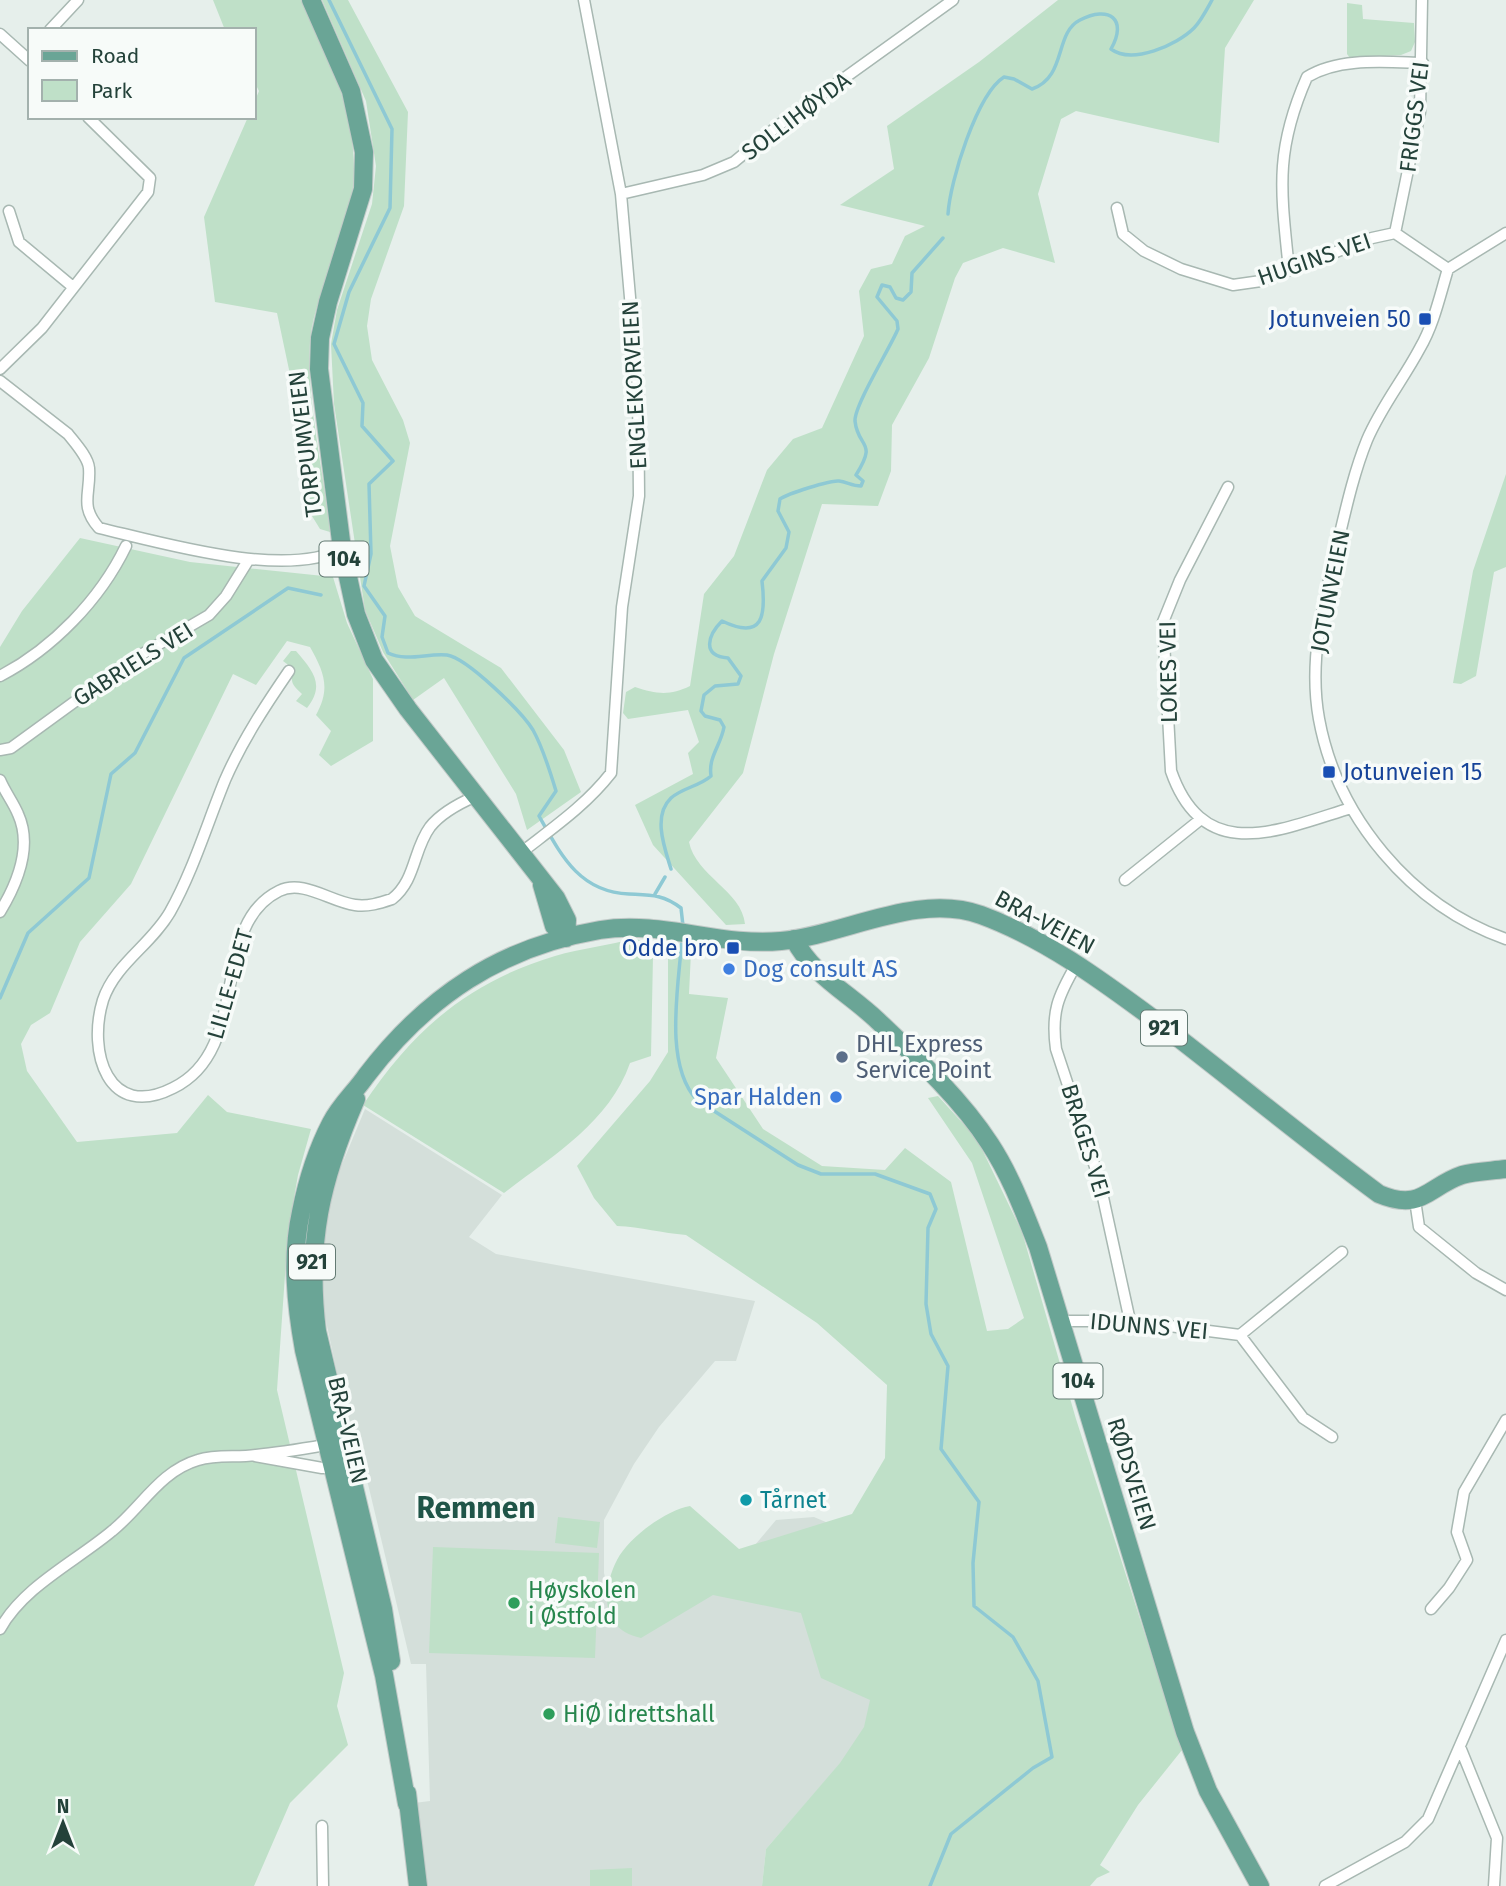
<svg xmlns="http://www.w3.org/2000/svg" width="1506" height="1886" font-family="'Fira Sans',sans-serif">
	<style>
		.built { fill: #d4dfda }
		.green { fill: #bfe0c8 }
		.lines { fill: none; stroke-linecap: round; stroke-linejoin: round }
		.stream { stroke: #8ec9d4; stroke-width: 3.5 }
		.street-casing { stroke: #a8b8b2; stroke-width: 13 }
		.primary-casing { stroke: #c2cac8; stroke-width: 20 }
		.street { stroke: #fff; stroke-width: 10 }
		.primary { stroke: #6aa596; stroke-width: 18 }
		.transit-dot { fill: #1a4fb4; stroke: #f7fbf9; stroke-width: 2.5 }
		.shop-dot { fill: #3f7fe0; stroke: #f7fbf9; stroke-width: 2.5 }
		.service-dot { fill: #5c6f8a; stroke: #f7fbf9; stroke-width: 2.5 }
		.culture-dot { fill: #0f9aa8; stroke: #f7fbf9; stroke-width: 2.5 }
		.leisure-dot { fill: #2e9e5b; stroke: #f7fbf9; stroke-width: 2.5 }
		.labels { text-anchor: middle; stroke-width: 7; stroke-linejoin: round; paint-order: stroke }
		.shield { fill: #f7fbf9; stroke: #637a73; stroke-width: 2 }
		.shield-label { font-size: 21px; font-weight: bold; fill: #24423a }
		.street-label { font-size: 23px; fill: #24423a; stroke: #f7fbf9 }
		.transit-label { font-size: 23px; fill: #164399; stroke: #f7fbf9; text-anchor: end }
		.shop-label { font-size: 23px; fill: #366cbe; stroke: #f7fbf9; text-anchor: start }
		.service-label { font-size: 23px; fill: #4e5e75; stroke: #f7fbf9; text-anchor: start }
		.culture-label { font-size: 23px; fill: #0d838f; stroke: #f7fbf9; text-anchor: start }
		.leisure-label { font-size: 23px; fill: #27864d; stroke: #f7fbf9; text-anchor: start }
		.district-label { font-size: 30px; font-weight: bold; fill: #1f5548; stroke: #f7fbf9 }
	</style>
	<rect width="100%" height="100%" fill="#e6efeb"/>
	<!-- built -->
	<path class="built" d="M365 1109 502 1195 469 1237 496 1254 755 1301 736 1361H715L659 1427 634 1464 604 1520V1573L613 1609 740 1563 776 1520 814 1517 875 1543 894 1702 766 1849 762 1886H425L414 1803 430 1801 426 1664H411L368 1484 355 1457 320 1293 327 1214 340 1169Z"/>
	<!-- green -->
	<path class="green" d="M213 0H301C341 81 372 149 342 239 331 273 313 305 310 341 306 404 324 470 330 532L320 529 312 516 302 431 277 313 215 302 204 217 248 117H254V103L259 91 254 81V30H225Z
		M322 0H348L408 112 404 206 371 299 367 326 372 360 403 420 410 443 390 546 398 587 415 616 501 668 564 750 581 792 527 830 516 794 444 678 413 700 383 652 365 610 334 404 331 344 337 310 372 204 376 166 366 101Z
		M1058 0H1254L1225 48 1219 143 1076 111 1061 119 1038 194 1055 263 1003 248 963 263 955 278 929 358 892 425 891 471 878 506 822 504 774 654 743 773 689 842C696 876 742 891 745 924L726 925 653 845 635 805 693 774 688 753 699 742 688 710 628 719 623 713 626 692 635 687C656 694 670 696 690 686L704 594 734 556 767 470 793 439 822 428 864 336 859 291 871 269 892 264 905 236 925 226 840 205 894 169 887 126 979 62Z
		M1347 3 1362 5 1363 19 1414 23 1415 42 1411 51 1401 55 1350 58 1347 54Z
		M1506 474V567L1494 572 1476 676 1461 684 1453 683 1473 571Z
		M80 538 190 562 333 577 347 623 373 679V741L331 766 319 755 331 731 316 715C331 688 324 672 310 647L287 641 256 685 233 674 131 884 80 942 50 1013 31 1025 21 1044 27 1071 77 1142 177 1133 208 1095 227 1112 311 1129 298 1175 288 1232 277 1390 344 1673 337 1706 348 1745 290 1803 254 1886H0V647L22 611Z
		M291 651H296C312 670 326 684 307 708L296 701 302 694C294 686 288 682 295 670L283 661Z
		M635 938 650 946 653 956 651 1056 630 1063C609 1123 552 1156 504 1193L363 1105C413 1030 468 982 555 956 581 948 609 946 635 938Z
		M668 950 691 952 689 994 728 998 716 1058 763 1129 822 1166 885 1170 905 1148 951 1182 987 1331 1008 1329 1024 1318 972 1163 928 1098 938 1096 977 1139 1022 1232 1076 1419 1182 1750 1138 1805 1100 1865 1110 1872 1097 1878 1090 1886H762L766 1849 840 1763 864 1727 870 1700 821 1678 801 1613 713 1595 641 1638C601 1630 601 1591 617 1560 628 1538 666 1510 690 1506L739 1549 852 1514 885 1458 887 1385 817 1323 686 1235C662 1233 641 1227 617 1226L594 1198 577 1166 650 1081 668 1052Z
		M558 1517 600 1522 597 1548 555 1543Z
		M433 1547 599 1553 595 1658 429 1653Z
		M632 1868V1886H590V1870Z"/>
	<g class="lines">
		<!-- stream -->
		<path class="stream" d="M329 0 392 129 390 208 349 292 334 344 363 403 362 426 393 461 369 484 371 554 364 586 385 616 382 637 388 653C407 662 427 653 447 655 467 658 522 712 533 730 543 748 550 771 556 791L539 816C561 855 579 892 629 894 650 895 663 894 681 908L683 926
			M948 214C950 181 977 94 1004 77L1014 79 1032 89C1067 77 1054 33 1080 20 1109 5 1128 19 1111 49 1132 65 1177 45 1194 28 1201 21 1207 9 1212 0
			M671 869C665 849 652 816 671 798 682 788 700 786 711 776 708 757 721 745 724 727L720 720 705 716 701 711 704 695 715 686 738 684 741 676 728 658C701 656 708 635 722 621 764 641 766 615 762 581L786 548 789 532 778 511 780 499C787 494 830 480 839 481 847 482 852 486 861 486L863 481 856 475C878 440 858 449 855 421 854 406 890 348 898 329L897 321 877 297 882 285 890 287 896 298 903 300 911 292 912 273 943 238
			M655 894 665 877
			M682 938C679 984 663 1064 697 1100L798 1165 821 1174H875L930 1194 936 1209 928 1228 926 1304 931 1334 948 1366 941 1449 979 1502 973 1563 974 1606 1013 1637 1038 1681 1052 1757 1033 1768 951 1834 930 1886
			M0 998 28 933 89 878 111 774 135 753 184 658 288 588 321 595"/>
		<defs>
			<path id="street" d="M50 30 78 0
				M0 34 30 61
				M621 194 703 175 734 162 779 125 953 0
				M1117 208 1123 234 1144 251 1181 269 1233 285 1261 281 1372 238 1395 233 1448 269
				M9 211 19 242 73 287
				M1395 233 1420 112 1422 0
				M1448 269C1440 295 1434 324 1420 348 1403 380 1381 407 1367 440 1354 472 1346 508 1338 542 1324 600 1308 659 1319 719 1337 817 1411 906 1506 939
				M1448 269 1506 233
				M1289 270C1281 191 1274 152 1307 77 1339 57 1386 62 1423 63
				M0 369 42 328 148 192 150 178 88 117
				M0 381 68 434C75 443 88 457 89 468 91 494 79 505 99 528 163 543 284 579 342 549
				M1228 487 1180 580 1163 622 1171 771C1204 866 1279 830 1351 808
				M289 671C265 706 242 741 225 780 207 824 193 871 170 912 151 945 115 964 103 1000 87 1052 108 1121 173 1088 253 1049 208 926 279 891 303 879 331 902 355 905 368 907 380 903 392 899 416 880 413 850 430 827 441 813 460 803 476 796
				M0 676C52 649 100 600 126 546
				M0 750 11 748 132 660 209 615 226 596 249 559
				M0 780C5 792 13 802 18 814 33 847 17 884 0 912
				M522 852C554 827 586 805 611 773L622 607 639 496 638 389 621 194 584 0
				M1125 880 1201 819
				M1076 965C1058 996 1051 1012 1056 1049L1099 1179 1130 1321
				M1415 1200 1419 1227 1476 1273 1506 1290
				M1059 1321H1130L1240 1335 1342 1252
				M1240 1335 1303 1418 1332 1437
				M255 1456 322 1468H331L336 1462
				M1431 1609 1449 1588 1467 1560 1457 1532 1464 1492 1506 1420
				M0 1629C24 1586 75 1562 112 1531 141 1508 160 1471 198 1460 217 1454 237 1458 256 1455 279 1453 302 1449 325 1445L330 1447
				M1460 1747 1497 1838 1494 1886
				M322 1826 323 1886
				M1325 1886 1405 1842 1428 1819 1506 1640"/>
			<path id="primary" d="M311 0 351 91 364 152 363 189 328 302 320 338 319 369 342 549 356 614 374 660 408 709 556 898 567 920 566 938
				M542 885 554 926 566 938
				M794 939C813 976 849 993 878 1021 917 1058 961 1099 990 1144 1011 1176 1024 1212 1038 1247L1185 1732 1208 1791 1260 1886
				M356 1099C321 1180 306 1243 317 1331L383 1609 391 1661
				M407 1793 418 1886
				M407 1804 384 1675 304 1350C296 1305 291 1257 301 1212 307 1182 317 1150 331 1123 340 1105 355 1092 366 1076 426 997 500 947 600 930 662 920 720 947 781 941 845 935 917 892 981 915 1044 938 1101 980 1155 1020 1230 1077 1303 1138 1379 1194 1422 1212 1427 1187 1462 1175 1476 1171 1492 1171 1506 1169"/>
		</defs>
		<!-- street casing -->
		<use href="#street" class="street-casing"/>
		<!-- primary casing -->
		<use href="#primary" class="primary-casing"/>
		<!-- street -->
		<use href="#street" class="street"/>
		<!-- primary -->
		<use href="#primary" class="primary"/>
	</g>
	<!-- markers -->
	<g class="transit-dot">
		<rect x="1418" y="312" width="14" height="14" rx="3.5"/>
		<rect x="1322" y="765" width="14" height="14" rx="3.5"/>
		<rect x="726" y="941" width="14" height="14" rx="3.5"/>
	</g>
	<g class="shop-dot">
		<circle cx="729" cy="969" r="7"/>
		<circle cx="836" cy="1097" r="7"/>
	</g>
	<circle class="service-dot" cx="842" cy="1057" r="7"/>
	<circle class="culture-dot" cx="746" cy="1500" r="7"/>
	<g class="leisure-dot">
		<circle cx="514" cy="1603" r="7"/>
		<circle cx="549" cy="1714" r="7"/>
	</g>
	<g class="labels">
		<!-- shield labels -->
		<g class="shield">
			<rect x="319.5" y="541.5" width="49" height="35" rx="5"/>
			<rect x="1141" y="1010.5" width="46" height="35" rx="5"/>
			<rect x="289" y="1244.5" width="46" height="35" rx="5"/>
			<rect x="1053.5" y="1363.5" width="49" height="35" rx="5"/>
		</g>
		<g class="shield-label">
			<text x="344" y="566">104</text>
			<text x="1164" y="1035">921</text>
			<text x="312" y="1269">921</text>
			<text x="1078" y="1388">104</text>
		</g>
		<!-- street labels -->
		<g class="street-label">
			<text transform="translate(796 116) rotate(-37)" y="8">SOLLIHØYDA</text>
			<text transform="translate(1414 117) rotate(-83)" y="8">FRIGGS VEI</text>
			<text transform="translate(1314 259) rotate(-19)" y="8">HUGINS VEI</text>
			<text transform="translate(634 385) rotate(-93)" y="8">ENGLEKORVEIEN</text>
			<text transform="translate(305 444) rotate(-97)" y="8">TORPUMVEIEN</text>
			<text transform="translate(1330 591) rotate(-79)" y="8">JOTUNVEIEN</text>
			<text transform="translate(133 664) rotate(-32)" y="8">GABRIELS VEI</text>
			<text transform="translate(1168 672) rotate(-91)" y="8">LOKES VEI</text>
			<text transform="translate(1045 922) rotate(28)" y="8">BRA-VEIEN</text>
			<text transform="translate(230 984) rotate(-74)" y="8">LILLE-EDET</text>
			<text transform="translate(1086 1141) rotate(73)" y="8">BRAGES VEI</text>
			<text transform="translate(1149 1326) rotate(5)" y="8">IDUNNS VEI</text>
			<text transform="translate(348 1430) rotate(77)" y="8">BRA-VEIEN</text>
			<text transform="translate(1132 1474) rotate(73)" y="8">RØDSVEIEN</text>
		</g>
		<!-- transit labels -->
		<g class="transit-label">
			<text x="1411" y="327">Jotunveien 50</text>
			<text x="1343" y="780" text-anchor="start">Jotunveien 15</text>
			<text x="719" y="956">Odde bro</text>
		</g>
		<!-- shop labels -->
		<g class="shop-label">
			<text x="743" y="977">Dog consult AS</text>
			<text x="822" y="1105" text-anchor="end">Spar Halden</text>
		</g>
		<!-- service labels -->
		<g class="service-label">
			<text x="856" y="1052">DHL Express<tspan x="856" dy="26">Service Point</tspan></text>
		</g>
		<!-- culture labels -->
		<g class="culture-label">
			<text x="760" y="1508">Tårnet</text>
		</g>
		<!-- leisure labels -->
		<g class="leisure-label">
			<text x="528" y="1598">Høyskolen<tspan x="528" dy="26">i Østfold</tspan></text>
			<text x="563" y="1722">HiØ idrettshall</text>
		</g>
		<!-- district labels -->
		<g class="district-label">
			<text x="476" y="1518">Remmen</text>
		</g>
	</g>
	<!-- legend -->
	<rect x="28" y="28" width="228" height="91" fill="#f7fbf9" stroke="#a3b1ad" stroke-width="2"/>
	<rect x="42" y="51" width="35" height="10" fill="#6aa596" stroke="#a3b1ad" stroke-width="2"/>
	<text x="91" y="63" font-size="21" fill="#24423a">Road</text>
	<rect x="42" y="80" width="35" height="21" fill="#bfe0c8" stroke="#a3b1ad" stroke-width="2"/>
	<text x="91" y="98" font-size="21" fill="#24423a">Park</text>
	<!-- north arrow -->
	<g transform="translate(63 1823)" stroke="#f7fbf9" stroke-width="5" paint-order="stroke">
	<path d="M0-5L12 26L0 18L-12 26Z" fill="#24423a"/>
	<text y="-10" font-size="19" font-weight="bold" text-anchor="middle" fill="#24423a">N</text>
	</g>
</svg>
